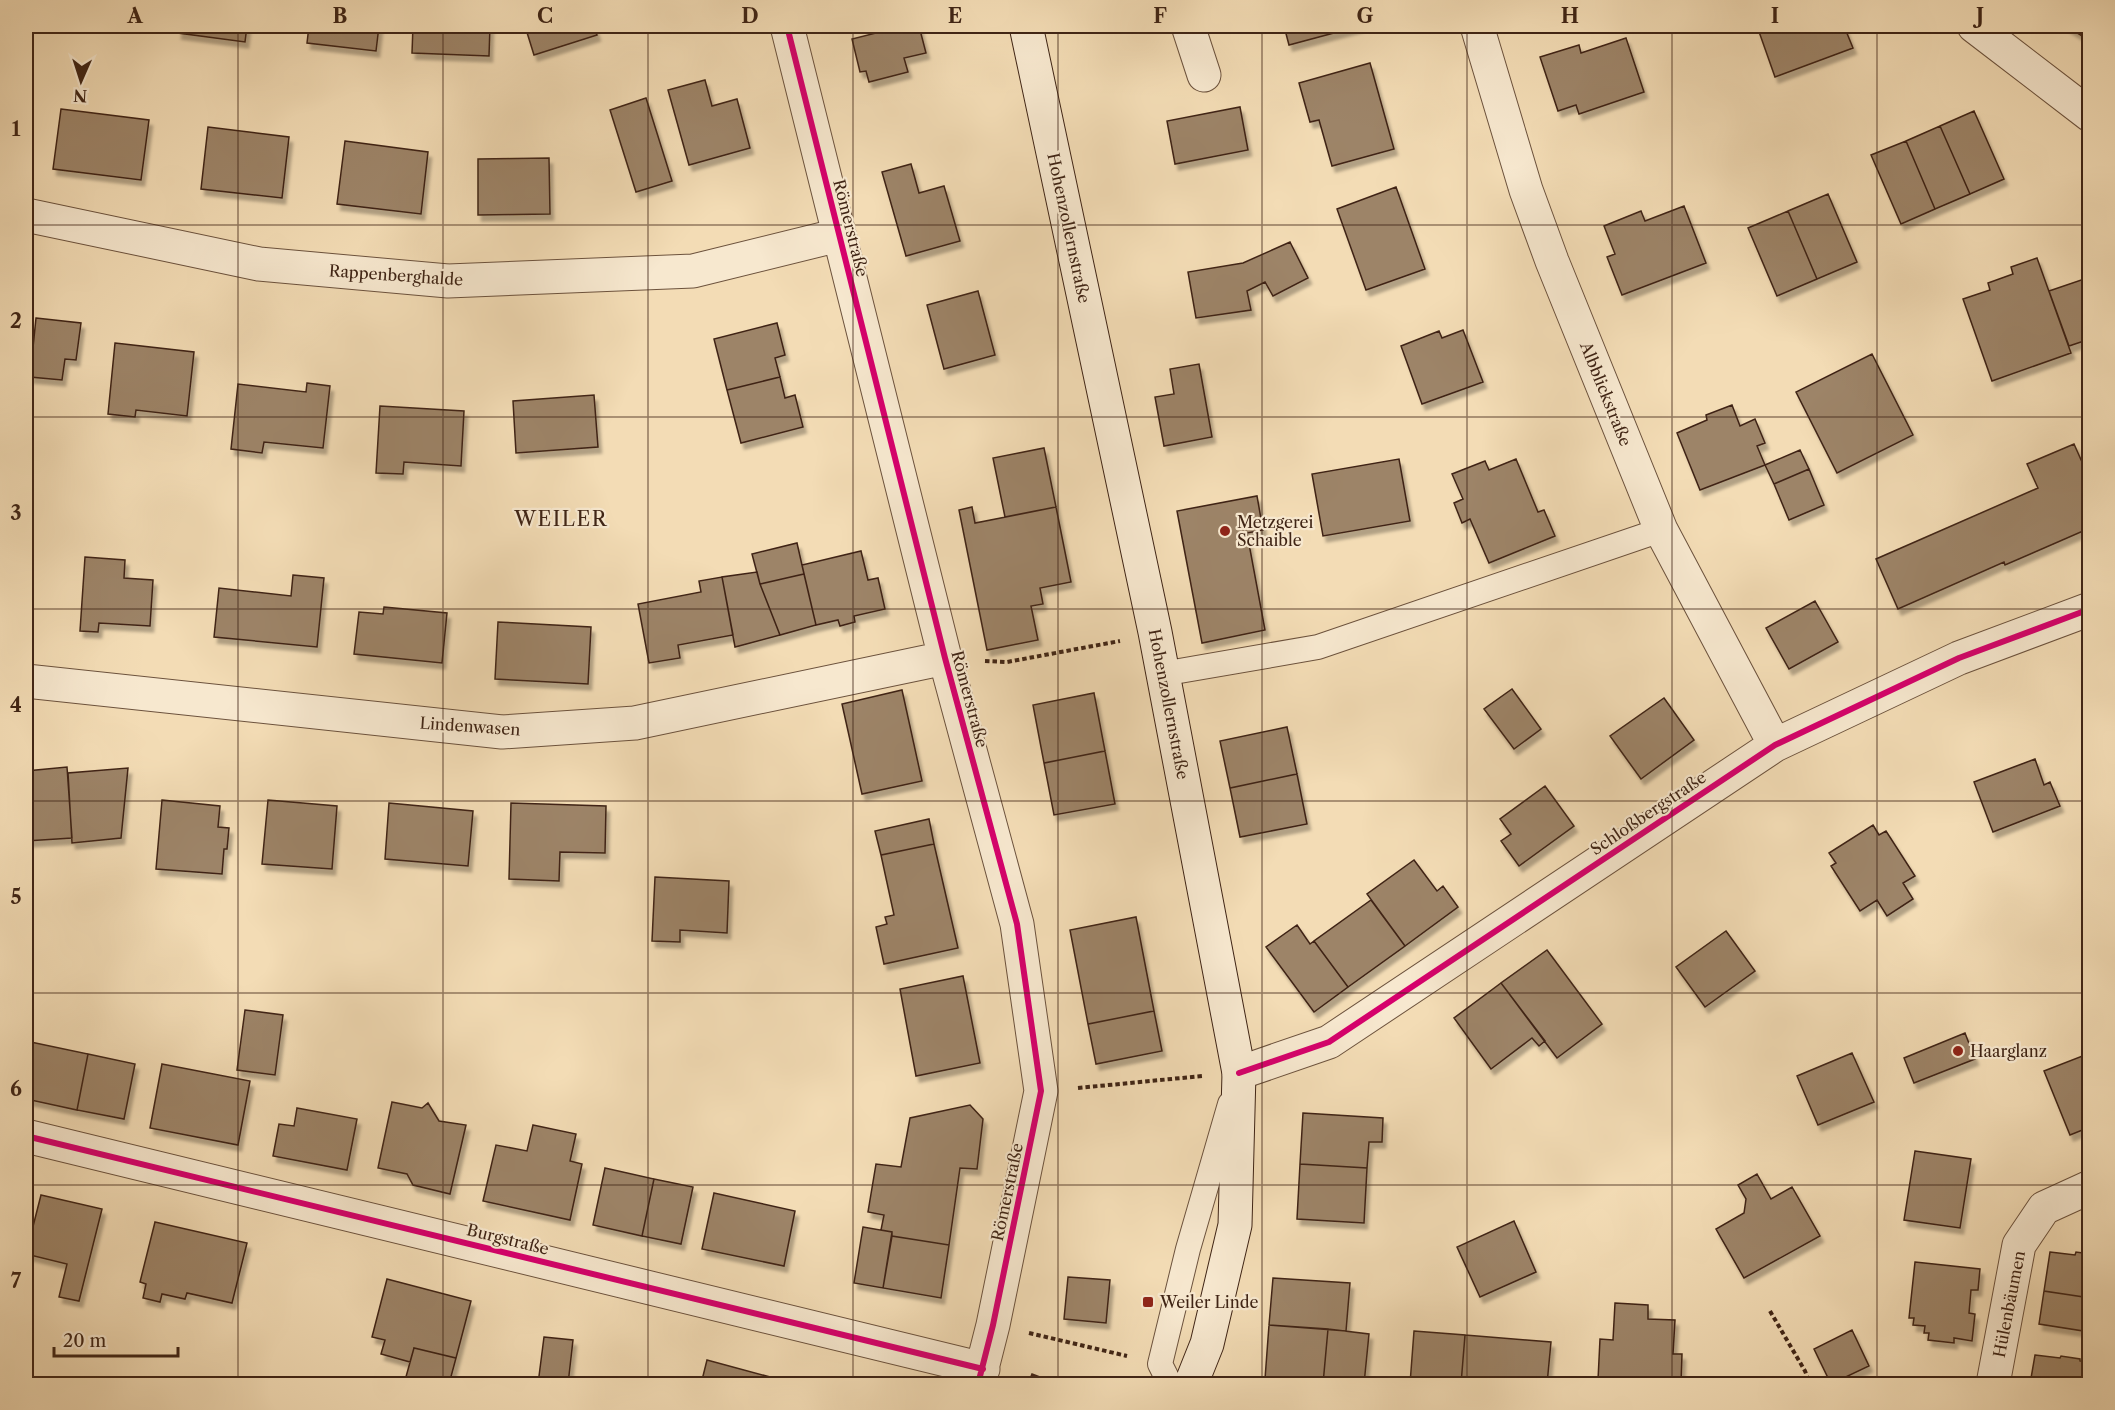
<svg xmlns="http://www.w3.org/2000/svg" width="2115" height="1410" font-family="'Libre Caslon Text',serif">
	<style>
		.building { fill: #9d8468; stroke: #3f2415; stroke-width: 1.5; filter: url(#shadow) }
		.lines { fill: none; stroke-linecap: round; stroke-linejoin: round }
		.service-casing { stroke: #6c523d; stroke-width: 26 }
		.minor-casing { stroke: #6c523d; stroke-width: 35 }
		.secondary-casing { stroke: #3f2415; stroke-width: 35 }
		.path { stroke: #3f2415; stroke-width: 4; stroke-dasharray: 4.5 3; stroke-linecap: butt }
		.service { stroke: #f7e8cf; stroke-width: 24 }
		.minor { stroke: #f7e8cf; stroke-width: 33 }
		.secondary { stroke: #f7e8cf; stroke-width: 33 }
		.cycleway-casing { stroke: #f7e8cf; stroke-width: 10 }
		.cycleway { stroke: #d6006c; stroke-width: 6 }
		.grid { fill: none; stroke: #3f2415; stroke-width: 1.5; stroke-opacity: 0.55 }
		.poi-dot { fill: #8f2418; stroke: #f7e8cf; stroke-width: 2 }
		.labels { text-anchor: middle; stroke-width: 4.5; stroke-linejoin: round; paint-order: stroke }
		.street-label { font-size: 16px; fill: #3f2415; stroke: #f7e8cf }
		.poi-label { font-size: 16px; fill: #3f2415; stroke: #f7e8cf; text-anchor: start }
		.quarter-label { font-size: 20px; letter-spacing: 1.5px; fill: #3f2415; stroke: #f7e8cf }
		.neatline { fill: none; stroke: #3f2415; stroke-width: 2 }
		.grid-label { font-size: 20px; text-anchor: middle; font-weight: bold; fill: #3f2415 }
	</style>
	<defs>
		<filter id="shadow"><feDropShadow dx="3.5" dy="6" stdDeviation="1.5" flood-color="#0004"/></filter>
	</defs>
	<rect width="100%" height="100%" fill="#f3dcb5"/>
	<filter id="stains"><feTurbulence type="fractalNoise" baseFrequency=".00333" numOctaves="4"/><feColorMatrix values="0 0 0 0 .2 0 0 0 0 .09 0 0 0 0 .02 0 0 0 .5 -.17"/></filter>
	<radialGradient id="worn" r=".72"><stop offset=".6" stop-color="#630" stop-opacity="0"/><stop offset="1" stop-color="#630" stop-opacity=".3"/></radialGradient>
	<!-- building -->
	<path class="building" d="M179 26H247L245 42 178 33Z
		M309 26H379L376 51 307 43Z
		M413 26H490L489 56 412 53Z
		M525 26H594L597 35 534 55Z
		M887 26H919L926 53 904 58 908 72 869 82 866 71 860 72 852 39 888 30Z
		M1284 26H1360L1289 45Z
		M1757 26H1844L1853 48 1775 77Z
		M2066 26H2090V41Z
		M1626 38 1644 92 1579 114 1576 105 1558 111 1540 57 1579 45 1581 53Z
		M1370 63 1394 149 1332 166 1319 120 1310 122 1299 83Z
		M705 80 712 106 737 99 750 148 689 165 668 90Z
		M646 98 672 181 636 192 610 110Z
		M1240 107 1248 150 1175 164 1167 121Z
		M61 109 149 120 141 180 53 169Z
		M1974 111 2004 179 1970 194 1940 126Z
		M1940 126 1970 194 1935 209 1906 141Z
		M208 127 289 137 282 198 201 189Z
		M345 141 428 152 421 214 337 204Z
		M1906 141 1935 209 1901 224 1871 155Z
		M549 158 550 214 478 215V159Z
		M911 164 919 193 944 186 960 241 906 256 882 172Z
		M1396 187 1425 269 1366 290 1337 209Z
		M1828 194 1857 262 1817 279 1788 211Z
		M1684 206 1706 263 1622 295 1607 257 1615 254 1604 226 1641 211 1645 221Z
		M1788 211 1817 279 1777 296 1748 228Z
		M1290 242 1308 278 1273 296 1265 282 1247 291 1251 310 1196 318 1188 272 1243 263Z
		M2037 258 2071 353 1992 381 1963 299 1990 290 1988 283 2013 274 2011 267Z
		M2090 277V339L2069 346 2049 291Z
		M978 291 995 355 944 369 927 305Z
		M36 318 81 323 76 360 65 359 62 380 30 377Z
		M777 323 785 355 775 358 780 377 727 390 714 339Z
		M1463 330 1483 382 1422 404 1401 346 1439 331 1442 338Z
		M115 343 194 352 187 416 136 410 135 417 108 414Z
		M1872 354 1913 435 1837 473 1796 392Z
		M1199 364 1212 437 1164 446 1155 397 1174 394 1170 369Z
		M780 377 785 398 795 395 803 427 741 443 727 390Z
		M307 383 330 386 323 448 264 442 262 453 231 449 238 384 306 392Z
		M594 395 598 447 516 453 513 401Z
		M1732 405 1740 426 1755 419 1765 443 1757 446 1765 465 1700 490 1677 433 1707 420 1706 415Z
		M380 406 464 411 461 466 404 462 403 474 376 473Z
		M2074 444 2090 480V528L2005 565 2004 562 1898 609 1876 559 2038 488 2027 464Z
		M1044 448 1056 507 1005 517 993 458Z
		M1800 450 1809 469 1774 484 1765 465Z
		M1399 459 1410 521 1323 536 1312 474Z
		M1516 459 1538 512 1544 510 1555 536 1489 563 1470 519 1462 523 1454 503 1463 499 1452 474 1485 461 1489 470Z
		M1809 469 1824 505 1789 520 1774 484Z
		M1257 496 1263 530 1247 533 1265 630 1202 643 1177 511Z
		M972 507 975 523 1056 507 1071 582 1040 588 1043 604 1031 606 1038 640 987 650 959 510Z
		M797 543 804 574 760 584 752 554Z
		M861 551 868 580 878 578 885 609 854 616 855 622 840 626 838 620 816 625 802 565Z
		M85 557 125 560 124 578 153 580 150 626 99 623 98 632 80 631Z
		M757 572 760 584 780 635 735 647 722 577Z
		M804 574 816 625 780 635 760 584Z
		M293 575 324 578 317 647 214 637 219 588 291 596Z
		M722 577 733 635 678 645 680 658 649 663 638 604 701 592 699 581Z
		M1815 601 1838 642 1789 669 1766 628Z
		M384 607 447 613 442 663 354 654 359 612 383 614Z
		M498 622 591 627 588 684 495 679Z
		M1512 689 1541 729 1514 749 1484 709Z
		M902 690 922 781 862 794 842 704Z
		M1094 693 1105 751 1044 763 1033 705Z
		M1664 698 1694 740 1641 779 1610 736Z
		M1287 727 1297 774 1230 788 1220 741Z
		M1105 751 1115 804 1054 815 1044 763Z
		M2035 759 2044 785 2050 782 2060 806 1993 832 1974 782Z
		M67 767 72 838 26 841V771Z
		M128 768 121 838 72 843 68 773Z
		M1297 774 1307 824 1240 837 1230 788Z
		M1545 786 1574 826 1519 866 1501 841 1511 834 1500 819Z
		M162 800 220 806 218 827 229 828 227 849H224L222 874 156 869Z
		M268 800 337 806 332 869 262 864Z
		M389 803 473 811 468 866 385 859Z
		M511 803 606 806 605 853 560 852 559 881 509 879Z
		M929 819 934 844 881 855 875 831Z
		M1873 825 1879 835 1886 831 1915 876 1903 883 1913 899 1887 916 1877 900 1860 911 1831 866 1836 863 1829 853Z
		M934 844 958 948 884 964 876 927 887 924 885 917 894 915 881 855Z
		M1414 860 1437 891 1443 886 1458 907 1405 946 1367 894Z
		M655 877 729 881 727 933 680 930V942L652 941Z
		M1371 900 1405 946 1348 987 1314 941Z
		M1136 917 1154 1011 1088 1024 1070 930Z
		M1297 925 1310 944 1314 941 1348 987 1314 1012 1266 947Z
		M1726 931 1755 971 1705 1007 1676 967Z
		M1547 950 1602 1024 1557 1058 1501 983Z
		M963 976 980 1063 916 1076 900 989Z
		M1501 983 1545 1041 1539 1046 1532 1038 1491 1069 1454 1018Z
		M245 1010 283 1015 275 1075 237 1070Z
		M1154 1011 1162 1051 1096 1064 1088 1024Z
		M1965 1033 1975 1059 1914 1083 1904 1058Z
		M26 1041 88 1054 77 1110 26 1099Z
		M1852 1053 1874 1102 1818 1125 1797 1076Z
		M2090 1053V1127L2070 1135 2044 1071Z
		M88 1054 135 1064 124 1119 77 1110Z
		M162 1064 250 1081 238 1145 150 1128Z
		M392 1102 422 1108 428 1103 439 1121 466 1125 450 1194 413 1185 407 1174 378 1168Z
		M970 1105 983 1119 977 1169 960 1168 949 1245 892 1236V1232L881 1230 884 1215 868 1212 876 1164 901 1167 910 1118Z
		M297 1108 357 1119 347 1170 273 1156 279 1124 294 1126Z
		M1303 1113 1383 1118 1382 1142H1369L1367 1168 1300 1164Z
		M533 1125 576 1134 570 1161 582 1164 570 1220 483 1201 496 1145 527 1151Z
		M1915 1151 1971 1159 1960 1228 1904 1220Z
		M1300 1164 1367 1168 1364 1223 1297 1219Z
		M605 1168 654 1179 642 1236 593 1225Z
		M1757 1174 1771 1199 1792 1187 1820 1236 1744 1278 1716 1229 1744 1213 1746 1199 1738 1185Z
		M654 1179 693 1187 681 1244 642 1236Z
		M714 1193 795 1211 784 1266 702 1249Z
		M41 1195 102 1209 79 1301 59 1297 67 1264 26 1254Z
		M1514 1221 1536 1272 1480 1297 1457 1247Z
		M155 1222 247 1243 232 1303 187 1293 185 1299 162 1294 160 1302 143 1298 146 1284 140 1282Z
		M863 1227 892 1232 883 1288 854 1283Z
		M892 1236 949 1245 941 1298 883 1288Z
		M2050 1252 2075 1255 2076 1252 2090 1254V1298L2044 1291Z
		M1915 1262 1980 1269 1978 1290H1971L1969 1313 1975 1314 1972 1341 1954 1338V1343L1928 1340 1929 1333H1924L1925 1326 1913 1325 1914 1318H1909Z
		M1068 1277 1110 1280 1106 1323 1064 1319Z
		M1273 1278 1350 1283 1346 1331 1269 1325Z
		M387 1279 471 1301 456 1358 414 1348 410 1362 381 1354 385 1340 372 1337Z
		M2044 1291 2090 1298V1332L2039 1324Z
		M1615 1303 1648 1305V1319L1675 1320 1673 1354H1682L1681 1383 1643 1381V1384H1625L1626 1380H1598L1600 1339 1613 1340Z
		M1269 1325 1328 1329 1323 1384 1265 1379Z
		M1328 1329 1369 1334 1364 1384H1323Z
		M1852 1330 1869 1366 1831 1384 1814 1349Z
		M1414 1331 1465 1335 1461 1384H1410Z
		M1465 1335 1551 1342 1547 1384H1461Z
		M544 1337 573 1340 568 1384H538Z
		M414 1348 456 1358 449 1384H404Z
		M2035 1355 2060 1358 2061 1356 2080 1359V1361L2090 1363V1384H2030Z
		M707 1360 785 1381 784 1384H701Z
		M1032 1374 1058 1384H1028Z"/>
	<g class="lines">
		<defs>
			<path id="service" d="M1162 674 1318 647 1661 530
				M1170 1384 1160 1364 1188 1249 1230 1104"/>
			<path id="minor" d="M787 26 945 658 1017 924 1041 1091 993 1325 978 1384
				M1188 26 1204 75
				M1477 26 1526 190 1552 261 1661 530 1775 745
				M1974 26 2090 115
				M26 215 259 264 448 281 693 271 839 235
				M26 681 502 732 635 723 945 658
				M1239 1073 1329 1042 1775 745 1959 658 2090 609
				M26 1136 983 1369
				M1993 1384 2019 1245 2044 1208 2090 1187"/>
			<path id="secondary" d="M1026 26 1155 632 1239 1073 1235 1225 1207 1344 1191 1384"/>
		</defs>
		<!-- service casing -->
		<use href="#service" class="service-casing"/>
		<!-- minor casing -->
		<use href="#minor" class="minor-casing"/>
		<!-- secondary casing -->
		<use href="#secondary" class="secondary-casing"/>
		<!-- path -->
		<path class="path" d="M985 661 1007 662 1120 641
			M1078 1088 1202 1076
			M1770 1311 1805 1371 1810 1384
			M1029 1333 1127 1356"/>
		<!-- service -->
		<use href="#service" class="service"/>
		<!-- minor -->
		<use href="#minor" class="minor"/>
		<!-- secondary -->
		<use href="#secondary" class="secondary"/>
		<defs>
			<path id="cycleway" d="M787 26 945 658 1017 924 1041 1091 993 1325 978 1384
				M1239 1073 1329 1042 1775 745 1959 658 2090 609
				M26 1136 983 1369"/>
		</defs>
		<!-- cycleway casing -->
		<use href="#cycleway" class="cycleway-casing"/>
		<!-- cycleway -->
		<use href="#cycleway" class="cycleway"/>
	</g>
	<!-- grid -->
	<path class="grid" d="M238 26V1384M443 26V1384M648 26V1384M853 26V1384M1058 26V1384M1262 26V1384M1467 26V1384M1672 26V1384M1877 26V1384M26 225H2090M26 417H2090M26 609H2090M26 801H2090M26 993H2090M26 1185H2090"/>
	<!-- markers -->
	<g class="poi-dot">
		<circle cx="1225" cy="531" r="6"/>
		<circle cx="1958" cy="1051" r="6"/>
		<rect x="1142" y="1296" width="12" height="12" rx="3"/>
	</g>
	<g class="labels">
		<!-- street labels -->
		<g class="street-label">
			<text transform="translate(851 228) rotate(76)" y="6">Römerstraße</text>
			<text transform="translate(1069 228) rotate(78)" y="6">Hohenzollernstraße</text>
			<text transform="translate(396 275) rotate(4)" y="6">Rappenberghalde</text>
			<text transform="translate(1606 394) rotate(68)" y="6">Albblickstraße</text>
			<text transform="translate(970 699) rotate(75)" y="6">Römerstraße</text>
			<text transform="translate(1169 704) rotate(79)" y="6">Hohenzollernstraße</text>
			<text transform="translate(470 726) rotate(4)" y="6">Lindenwasen</text>
			<text transform="translate(1648 813) rotate(-34)" y="6">Schloßbergstraße</text>
			<text transform="translate(1007 1192) rotate(-78)" y="6">Römerstraße</text>
			<text transform="translate(508 1239) rotate(14)" y="6">Burgstraße</text>
			<text transform="translate(2009 1304) rotate(-79)" y="6">Hülenbäumen</text>
		</g>
		<!-- poi labels -->
		<g class="poi-label">
			<text x="1237" y="528">Metzgerei<tspan x="1237" dy="18">Schaible</tspan></text>
			<text x="1970" y="1057">Haarglanz</text>
			<text x="1160" y="1308">Weiler Linde</text>
		</g>
		<!-- quarter labels -->
		<g class="quarter-label">
			<text x="561" y="526">WEILER</text>
		</g>
	</g>
	<!-- margin -->
	<rect width="2115" height="1410" fill="none" stroke="#f3dcb5" stroke-width="66"/>
	<!-- north arrow -->
	<g transform="translate(81 81) rotate(183)" stroke="#f7e8cf" stroke-width="4.5" paint-order="stroke">
	<path d="M0-4.5L10 22L0 15L-10 22Z" fill="#3f2415"/>
	<text y="-9" font-size="16" font-weight="bold" text-anchor="middle" fill="#3f2415">N</text>
	</g>
	<!-- scale -->
	<path d="M54 1347v9h124v-9" fill="none" stroke="#3f2415" stroke-width="3"/>
	<text x="63" y="1347" font-size="18" fill="#3f2415" stroke="#f7e8cf" stroke-width="4.5" paint-order="stroke">20 m</text>
	<rect x="33" y="33" width="2049" height="1344" class="neatline"/>
	<g class="grid-label">
		<text x="135" y="23">A</text>
		<text x="340" y="23">B</text>
		<text x="545" y="23">C</text>
		<text x="750" y="23">D</text>
		<text x="955" y="23">E</text>
		<text x="1160" y="23">F</text>
		<text x="1365" y="23">G</text>
		<text x="1570" y="23">H</text>
		<text x="1775" y="23">I</text>
		<text x="1980" y="23">J</text>
		<text x="16" y="136">1</text>
		<text x="16" y="328">2</text>
		<text x="16" y="520">3</text>
		<text x="16" y="712">4</text>
		<text x="16" y="904">5</text>
		<text x="16" y="1096">6</text>
		<text x="16" y="1288">7</text>
	</g>
	<rect width="100%" height="100%" filter="url(#stains)"/>
	<rect width="100%" height="100%" fill="url(#worn)"/>
</svg>
